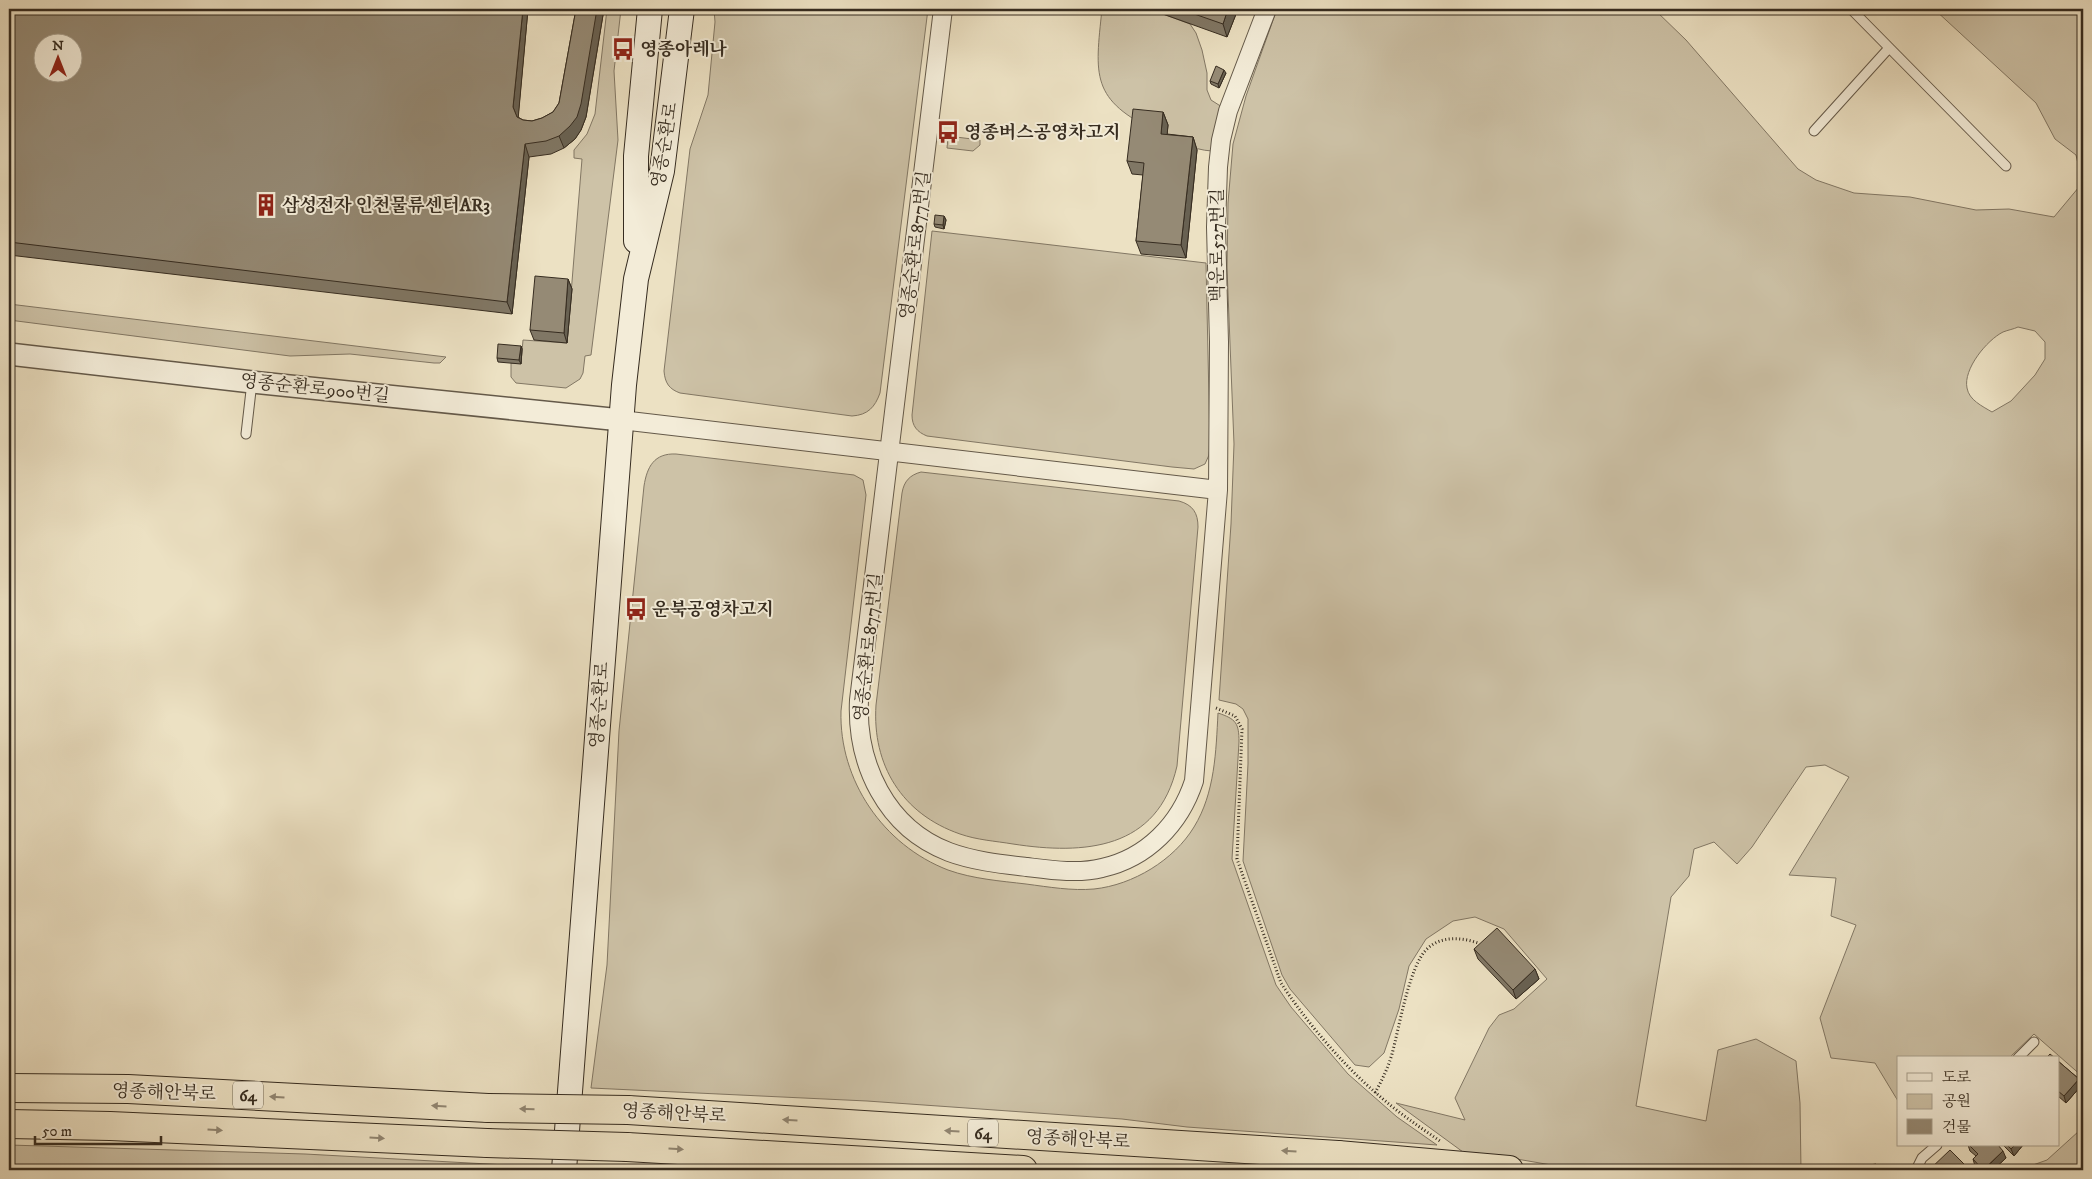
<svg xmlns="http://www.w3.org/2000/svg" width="2092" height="1179" font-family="'IM FELL DW Pica','Noto Serif KR',serif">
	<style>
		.green { fill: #cdc2a7; stroke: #827764; fill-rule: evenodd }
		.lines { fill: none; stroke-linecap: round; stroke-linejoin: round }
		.service-casing { stroke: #645949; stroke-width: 11 }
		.minor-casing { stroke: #645949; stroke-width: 20 }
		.tertiary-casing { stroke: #645949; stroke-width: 24 }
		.secondary-casing { stroke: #362c20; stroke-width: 26 }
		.trunk-casing { stroke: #362c20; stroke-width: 30 }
		.motorway-casing { stroke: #362c20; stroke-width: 30 }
		.path { stroke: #362c20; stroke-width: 3; stroke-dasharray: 1 2.5; stroke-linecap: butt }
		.service { stroke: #f3ecd8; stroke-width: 9 }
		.minor { stroke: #f3ecd8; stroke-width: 18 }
		.tertiary { stroke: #f3ecd8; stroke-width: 21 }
		.secondary { stroke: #f3ecd8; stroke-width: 24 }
		.trunk { stroke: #ece1c3; stroke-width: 28 }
		.motorway { stroke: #ece1c3; stroke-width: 28 }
		.trunk-bridge-casing { stroke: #362c20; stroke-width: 30; stroke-linecap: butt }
		.trunk-bridge { stroke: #ece1c3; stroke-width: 28 }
		.wall { fill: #807765; stroke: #362c20 }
		.shaded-wall { fill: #686152; stroke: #362c20 }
		.building { fill: #958a75; stroke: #362c20; fill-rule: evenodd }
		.oneway { fill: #918672 }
		.labels { text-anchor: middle; stroke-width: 4; stroke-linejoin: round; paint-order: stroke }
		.shield { fill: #f3ecd8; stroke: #6f6657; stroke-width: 1 }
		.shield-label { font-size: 16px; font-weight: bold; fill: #362c20 }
		.poi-label { font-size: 18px; font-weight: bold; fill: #362c20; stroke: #f3ecd8; text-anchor: start }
		.street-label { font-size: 18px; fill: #362c20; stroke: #f3ecd8 }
	</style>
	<rect width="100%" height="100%" fill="#ece1c3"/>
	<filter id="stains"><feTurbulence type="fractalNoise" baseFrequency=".004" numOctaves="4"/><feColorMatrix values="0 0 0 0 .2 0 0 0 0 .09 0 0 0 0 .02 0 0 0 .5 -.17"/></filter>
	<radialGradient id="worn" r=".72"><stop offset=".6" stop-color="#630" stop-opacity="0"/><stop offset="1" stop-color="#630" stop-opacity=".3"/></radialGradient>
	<!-- green -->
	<path class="green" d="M607 9H621L614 71 618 140 591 355 585 356 583 373 580 379 566 388 516 383 511 377V363H521L523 340 567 343 582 159 574 158V150L587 134 595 114Z
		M714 9H928L880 393C875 407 868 415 852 416L680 393C669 389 665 383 664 371L690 149 708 95 715 22Z
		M1102 9H1149L1190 24 1196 33 1202 50 1207 73V90L1211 100 1222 107 1212 151C1192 150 1176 140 1158 132 1090 100 1095 76 1102 9Z
		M1277 9H1654L1686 40 1798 169 1816 180 1854 193 1910 197 1976 210 2009 209 2054 217 2079 187V168L2076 155 2055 139 2036 103 1934 9H2083V1077L2034 1034 2009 1058H1898V1101L1875 1063 1831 1058 1820 1018 1856 925 1831 916 1836 878 1789 875 1849 777 1825 765 1806 767 1752 847 1737 864 1714 842 1694 849 1689 876 1671 897 1636 1106 1706 1121 1718 1050 1756 1039 1796 1061 1800 1103 1801 1170H1580L1511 1158 1463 1152 1396 1103 1465 1120 1455 1098 1489 1028 1499 1015 1514 1009 1547 979 1504 929 1475 917 1453 921 1426 939 1409 966 1399 1009 1384 1053 1369 1067 1355 1065 1290 989 1282 975 1243 861 1248 764V719L1243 709 1236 704 1219 700 1231 524 1234 444 1227 268 1228 203 1233 144 1246 96ZM2018 327 2035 331 2045 342V359L2035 375 2011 401 1992 412C1982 406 1969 400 1967 388 1963 369 1987 340 2003 332 2008 330 2014 329 2018 327Z
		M948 136 980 140V145L973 151 947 148Z
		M932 231 1206 263 1210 446 1209 455 1205 464 1194 469 1172 467 927 436C917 432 912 426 912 415Z
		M9 304 446 357 440 363H434L350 354 290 356 9 320Z
		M676 454 854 475 863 480 866 495 841 711C839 780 883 845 948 870 973 879 1001 881 1026 884 1049 887 1072 891 1094 889 1133 885 1174 860 1194 827 1215 793 1216 751 1218 713 1236 719 1239 723 1239 742L1232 859 1276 985 1291 1007 1348 1074 1397 1117 1437 1145 1187 1127 1122 1119 867 1101 591 1088 607 965 619 731 644 486C647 467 654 453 676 454Z
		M921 472 1179 501C1193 505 1198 513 1198 527L1177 766C1158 850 1084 855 1013 844 995 841 977 840 960 834 902 814 872 765 876 705L902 493C904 481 910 475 921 472Z
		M2083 1124V1170H2019L2047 1160 2079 1131Z
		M9 1145 305 1154 543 1167V1170H9Z"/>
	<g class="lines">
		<defs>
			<path id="service" d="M1851 9 2006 166
				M1814 131 1889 48
				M246 434 252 382
				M2018 1058 2034 1042
				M1916 1170 1922 1158 1937 1145"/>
			<path id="minor" d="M943 9 859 700C856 764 886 828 949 852 973 861 1001 864 1027 867 1051 870 1078 874 1102 868 1147 858 1180 824 1194 781L1218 490 1219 342 1216 227 1218 167 1221 140 1228 111 1267 9
				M621 420 1218 490"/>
			<path id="tertiary" d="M9 354 252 382 621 420"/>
			<path id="secondary" d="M636 241V156L650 9
				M564 1170 624 385 636 279 662 171 682 9"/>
			<path id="trunk" d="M9 1088 128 1089 488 1108
				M628 1110 1338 1155
				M9 1124 110 1126 487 1143
				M627 1147 1023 1170"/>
			<path id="motorway" d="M1338 1155 1509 1170"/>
		</defs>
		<!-- service casing -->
		<use href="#service" class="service-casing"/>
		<!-- minor casing -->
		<use href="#minor" class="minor-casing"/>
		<!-- tertiary casing -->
		<use href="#tertiary" class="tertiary-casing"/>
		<!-- secondary casing -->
		<use href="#secondary" class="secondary-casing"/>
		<!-- trunk casing -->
		<use href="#trunk" class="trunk-casing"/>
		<!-- motorway casing -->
		<use href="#motorway" class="motorway-casing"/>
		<!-- path -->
		<path class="path" d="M1216 708 1235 716 1242 729 1237 859 1281 983C1305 1020 1342 1064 1376 1093 1396 1111 1418 1126 1440 1141
			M1375 1093C1382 1080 1388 1068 1392 1054 1399 1029 1409 966 1427 949 1440 936 1461 937 1478 943"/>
		<!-- service -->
		<use href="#service" class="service"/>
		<!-- minor -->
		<use href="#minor" class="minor"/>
		<!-- tertiary -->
		<use href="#tertiary" class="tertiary"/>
		<!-- secondary -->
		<use href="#secondary" class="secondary"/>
		<!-- trunk -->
		<use href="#trunk" class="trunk"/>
		<!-- motorway -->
		<use href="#motorway" class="motorway"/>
		<defs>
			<path id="trunk-bridge" d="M488 1108 628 1110
				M487 1143 627 1147"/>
		</defs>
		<!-- trunk-bridge casing -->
		<use href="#trunk-bridge" class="trunk-bridge-casing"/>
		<!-- trunk-bridge -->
		<use href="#trunk-bridge" class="trunk-bridge"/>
	</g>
	<!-- wall -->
	<path class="wall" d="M9 9H528L518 117 523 120 532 121 542 118 553 112 559 103 576 9H604L586 117 581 130 575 139 564 148 551 154 529 157 512 314 9 255Z
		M1149 9H1238L1227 37Z
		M1226 73 1219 88 1211 84 1210 81Z
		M1163 112 1168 125 1167 134 1193 137 1197 150 1186 258 1141 254 1136 241 1143 175 1132 174 1127 161Z
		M944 216 946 220 944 229 935 227 934 224Z
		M568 279 572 289 567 343 534 340 530 330Z
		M521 346 522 349 521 364 498 362 497 358Z
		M1474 949 1535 969 1539 979 1516 999 1478 959Z
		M2058 1061 2079 1079 2081 1086 2066 1103 2058 1096Z
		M1968 1145H1998L2006 1158 1993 1170H1979L1975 1166 1973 1159 1976 1156 1970 1151Z
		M2003 1145H2023L2014 1156Z"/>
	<!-- shaded-wall -->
	<path class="shaded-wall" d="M523 9H528L518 120 513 107Z
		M597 9H604L586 117 581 130 575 139 564 148 559 136Z
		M1228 9H1238L1227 37 1223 24Z
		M1224 70 1226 73 1219 88 1218 84Z
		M1163 112 1168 125 1166 147 1161 134Z
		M1193 137 1197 150 1186 258 1181 245Z
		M525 144 529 157 512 314 507 302Z
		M944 216 946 220 944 229 943 225Z
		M568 279 572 289 567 343 564 333Z
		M521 346 522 349 521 364 519 360Z
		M1535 969 1539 979 1516 999 1513 990Z
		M2079 1079 2081 1086 2066 1103 2064 1096Z
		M2015 1145H2023L2014 1156 2011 1149Z
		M2003 1151 2006 1158 1993 1170H1984Z
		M1964 1164 1966 1170H1957Z"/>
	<!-- building -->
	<path class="building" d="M9 9H523L513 107 517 117 523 120 532 121 542 118 553 112 559 103 576 9H597L581 104 577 117 570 126 559 136 546 141 525 144 507 302 9 242ZM42 42H72V72H42Z
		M1180 9H1228L1223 24Z
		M1216 66 1224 70 1218 84 1210 81Z
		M1133 109 1163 112 1161 134 1193 137 1181 245 1136 241 1144 163 1127 161Z
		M935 215 944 216 943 225 934 224Z
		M535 276 568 279 564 333 530 330Z
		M498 344 521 346 519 360 497 358Z
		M1497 928 1535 969 1513 990 1474 949Z
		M2050 1054 2055 1058H2046Z
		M2058 1061 2079 1079 2064 1096 2058 1091Z
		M1969 1145H1998L2003 1151 1983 1170 1973 1159 1978 1154Z
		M2007 1145H2015L2011 1149Z
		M1950 1150 1964 1164 1957 1170H1929Z
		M1876 1164 1877 1170H1845L1844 1169Z"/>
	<!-- one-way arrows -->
	<defs><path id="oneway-solid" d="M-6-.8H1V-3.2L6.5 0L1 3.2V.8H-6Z" transform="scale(1.25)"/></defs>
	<g class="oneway">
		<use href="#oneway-solid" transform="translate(277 1097) rotate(-176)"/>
		<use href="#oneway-solid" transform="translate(439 1106) rotate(-177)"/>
		<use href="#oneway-solid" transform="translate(527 1109) rotate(-179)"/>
		<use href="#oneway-solid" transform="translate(790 1120) rotate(-177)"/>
		<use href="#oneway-solid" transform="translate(215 1130) rotate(3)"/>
		<use href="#oneway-solid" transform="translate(952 1131) rotate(-176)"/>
		<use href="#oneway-solid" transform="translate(377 1138) rotate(3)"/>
		<use href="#oneway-solid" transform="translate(676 1149) rotate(3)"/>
		<use href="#oneway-solid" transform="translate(1289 1151) rotate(-176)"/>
	</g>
	<!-- icons -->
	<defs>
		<symbol id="bus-bare" viewBox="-9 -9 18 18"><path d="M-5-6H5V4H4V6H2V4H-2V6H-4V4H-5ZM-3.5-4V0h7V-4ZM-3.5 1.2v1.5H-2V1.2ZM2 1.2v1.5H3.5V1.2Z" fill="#8f2418" stroke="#f3ecd8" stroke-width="2.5" paint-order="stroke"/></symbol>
		<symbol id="building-bare" viewBox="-9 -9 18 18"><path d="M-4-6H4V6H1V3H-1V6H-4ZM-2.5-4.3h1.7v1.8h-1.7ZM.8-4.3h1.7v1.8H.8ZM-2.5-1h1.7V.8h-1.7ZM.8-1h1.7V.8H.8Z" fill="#8f2418" stroke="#f3ecd8" stroke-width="2.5" paint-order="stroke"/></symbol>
	</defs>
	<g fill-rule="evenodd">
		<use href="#bus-bare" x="607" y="33" width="32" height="32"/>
		<use href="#bus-bare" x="932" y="116" width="32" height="32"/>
		<use href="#building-bare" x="250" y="189" width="32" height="32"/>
		<use href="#bus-bare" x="620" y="593" width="32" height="32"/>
	</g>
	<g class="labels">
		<!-- shield labels -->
		<g class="shield">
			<rect x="233" y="1081.5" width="30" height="27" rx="4"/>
			<rect x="968" y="1119.5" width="30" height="27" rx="4"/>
		</g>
		<g class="shield-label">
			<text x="248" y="1101">64</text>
			<text x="983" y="1139">64</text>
		</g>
		<!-- poi labels -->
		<g class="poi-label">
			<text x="640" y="55">영종아레나</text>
			<text x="964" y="138">영종버스공영차고지</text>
			<text x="282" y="211">삼성전자 인천물류센터AR3</text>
			<text x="652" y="615">운북공영차고지</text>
		</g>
		<!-- street labels -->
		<g class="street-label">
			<text transform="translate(664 145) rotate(-81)" y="6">영종순환로</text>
			<text transform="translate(915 245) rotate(-83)" y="6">영종순환로877번길</text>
			<text transform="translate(1217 245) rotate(-90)" y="6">백운로527번길</text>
			<text transform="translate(315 388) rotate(6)" y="6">영종순환로900번길</text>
			<text transform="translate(868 647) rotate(-84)" y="6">영종순환로877번길</text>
			<text transform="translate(599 705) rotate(-86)" y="6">영종순환로</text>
			<text transform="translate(164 1092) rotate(2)" y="6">영종해안북로</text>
			<text transform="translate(674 1113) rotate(3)" y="6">영종해안북로</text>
			<text transform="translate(1078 1139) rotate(3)" y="6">영종해안북로</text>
		</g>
	</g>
	<!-- margin -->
	<rect width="2092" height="1179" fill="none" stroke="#ece1c3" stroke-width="30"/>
	<rect x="10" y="10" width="2072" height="1159" fill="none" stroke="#362c20" stroke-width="2.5"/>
	<rect x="15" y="15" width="2062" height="1149" fill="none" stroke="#362c20"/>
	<!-- legend -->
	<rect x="1897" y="1056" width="162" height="90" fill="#f3ecd8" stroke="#a79f8e"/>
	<rect x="1907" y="1073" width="25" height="8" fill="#f3ecd8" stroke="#a79f8e"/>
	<text x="1942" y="1082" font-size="15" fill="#362c20">도로</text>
	<rect x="1907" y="1094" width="25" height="15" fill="#cdc2a7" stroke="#a79f8e"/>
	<text x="1942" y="1106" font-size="15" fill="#362c20">공원</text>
	<rect x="1907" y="1119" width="25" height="15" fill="#958a75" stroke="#a79f8e"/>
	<text x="1942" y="1132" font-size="15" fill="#362c20">건물</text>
	<!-- north arrow -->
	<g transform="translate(58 58)"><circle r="24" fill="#f3ecd8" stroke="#a79f8e"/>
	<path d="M0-4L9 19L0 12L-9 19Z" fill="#8f2418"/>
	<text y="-8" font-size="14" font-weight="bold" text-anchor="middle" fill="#362c20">N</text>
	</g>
	<!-- scale -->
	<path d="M35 1136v8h126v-8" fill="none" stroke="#362c20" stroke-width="2.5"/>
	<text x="42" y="1136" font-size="15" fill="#362c20" stroke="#f3ecd8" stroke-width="4" paint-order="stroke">50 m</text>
	<rect width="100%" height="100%" filter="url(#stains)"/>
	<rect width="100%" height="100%" fill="url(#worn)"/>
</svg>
